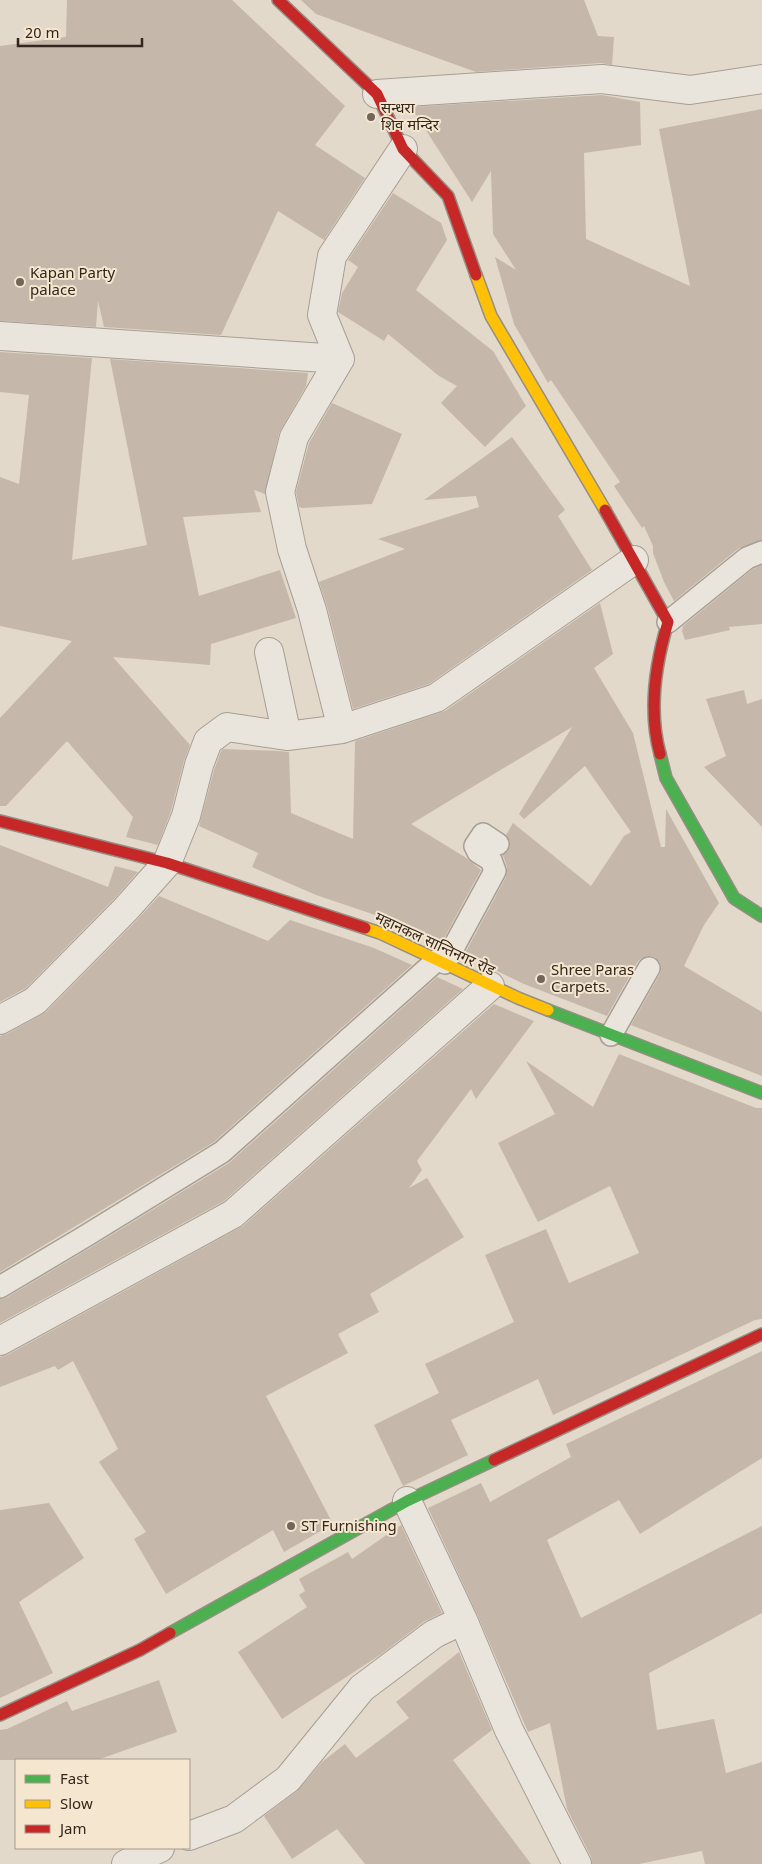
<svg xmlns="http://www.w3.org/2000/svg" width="762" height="1864" font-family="Georgia,'Noto Sans Devanagari',serif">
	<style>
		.building { fill: #c6b7ab }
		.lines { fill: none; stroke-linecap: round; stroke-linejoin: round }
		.lane-casing { stroke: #a79e94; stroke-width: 24 }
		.street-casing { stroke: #a79e94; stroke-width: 30 }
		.fast-casing { stroke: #968e84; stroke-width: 14 }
		.slow-casing { stroke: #968e84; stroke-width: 14 }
		.jam-casing { stroke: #968e84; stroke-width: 14 }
		.lane { stroke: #eae5dc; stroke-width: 21 }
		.street { stroke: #eae5dc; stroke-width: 28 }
		.fast { stroke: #4caf50; stroke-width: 11 }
		.slow { stroke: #ffc107; stroke-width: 11 }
		.jam { stroke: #c62828; stroke-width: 11 }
		.poi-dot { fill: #72655a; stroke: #f4e6cf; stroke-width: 2 }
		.labels { text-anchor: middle; stroke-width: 4; stroke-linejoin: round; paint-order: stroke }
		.poi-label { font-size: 15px; fill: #35261d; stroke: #f4e6cf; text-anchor: start }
		.street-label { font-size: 15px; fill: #35261d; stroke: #f4e6cf }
	</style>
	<rect width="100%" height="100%" fill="#e2d9ca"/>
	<!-- building -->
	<path class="building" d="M67 0H232L345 106 315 145 365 178 324 240 278 211 221 335 104 327 98 301 96 327 0 321V46L66 37Z
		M301 0H584L598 36 614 37 612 65 601 63 476 72 316 14Z
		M602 95 640 102 641 145 584 153 586 239 690 286 659 129 762 109V540L739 548 674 601 664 582 653 553V546L644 526 642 528 614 486 620 482 551 380 548 383 514 324 495 257 516 270 493 234 491 171 472 202 411 107Z
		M393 193 441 223 447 240 416 290 493 351 526 406 485 447 441 403 457 386 439 376 388 334 384 341 338 312 342 293 358 267 348 260Z
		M0 352 92 358 72 560 147 545 110 359 308 373 306 386 279 433 265 494 254 490 261 512 183 517 199 596 280 570 296 618 211 644 210 665 113 657 190 745 184 761 171 811 158 845 126 837 133 817 67 741 6 806H0V718L72 641 0 626V477L19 484 29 395 0 392Z
		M332 403 402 434 372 504 302 508 299 507 296 492 309 443Z
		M512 437 565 510 558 516 592 570 429 684 353 709 327 606 319 582 405 549 378 539 479 507 476 496 424 500Z
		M762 565V624L729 627 730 630 685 640 682 631 683 626 753 569Z
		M600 603 613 654 594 668 633 733 661 847H665L666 809 719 903 704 925 684 966 762 1012V1076L631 1025 660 974 661 967 660 962 655 957 648 956 642 958 638 961 607 1016 524 984 464 955 506 877 507 867 503 855 508 851 510 845 509 839 506 835 513 823 591 886 624 836 631 832 585 766 524 819 519 814 572 727 411 824 468 859 481 870 441 944 387 919 316 895 252 867 258 853 199 826 214 770 221 751 223 749 279 751 289 752 291 813 353 839 355 741 445 711Z
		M744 690 747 704 762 699V827L704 767 726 756 706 699Z
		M0 845 108 887 115 866 138 872 114 899 26 988 0 1002Z
		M159 896 268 941 290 920 374 948 412 965 214 1142 0 1272V1036L7 1034 46 1012 136 921Z
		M437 977 463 989 224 1201 0 1323V1299L6 1298 90 1248 229 1163Z
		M494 1004 534 1021 476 1099 471 1089 417 1161 422 1170 409 1188 427 1178 464 1237 370 1294 379 1312 338 1334 348 1353 266 1396 333 1524 284 1552 273 1530 166 1594 134 1539 146 1532 99 1462 118 1449 73 1361 58 1370 55 1366 0 1387V1357L7 1355 243 1226Z
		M619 1054 756 1108H762V1319L755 1320 553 1415 538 1379 451 1420 468 1455 403 1486 374 1425 439 1393 425 1364 514 1322 485 1255 546 1229 569 1283 639 1253 610 1186 538 1222 498 1143 555 1114 526 1061 593 1107Z
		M762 1351V1458L640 1534 619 1500 547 1540 581 1618 762 1526V1613L649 1673 657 1730 714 1719 726 1773 762 1762V1864H705L702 1851 639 1864H592L591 1857 567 1809 550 1723 528 1732 477 1614 428 1508 481 1483 490 1502 571 1457 566 1444Z
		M49 1503 84 1558 19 1602 53 1673 0 1698V1510Z
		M401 1525 442 1613 425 1621 380 1655 282 1719 238 1652 307 1607 299 1595 305 1591 299 1579 348 1552 352 1559Z
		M459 1652 492 1730 453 1760 531 1864H365L337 1829 292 1859 264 1816 297 1791 322 1762 345 1744 356 1758 409 1718 396 1702Z
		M159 1680 177 1732 97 1760H0V1730L7 1729 67 1701 72 1711Z"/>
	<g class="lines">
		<defs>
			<path id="lane" d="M668 622 747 558 762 552
				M445 963 495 871 491 860 478 852 475 846 483 834 498 844
				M611 1035 649 968
				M0 1287 84 1237 222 1152 437 960"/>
			<path id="street" d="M377 94 602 79 690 90 762 79
				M0 336 340 359
				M269 652 287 736
				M342 729 312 610 292 549 280 492 294 437 340 359 322 315 332 256 403 149
				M0 1020 35 1001 125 910 167 863 186 816 199 765 208 741 227 727 287 736 342 729 436 698 634 560
				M0 1341 233 1214 490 986
				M407 1501 463 1620 509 1730 577 1864
				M189 1836 234 1819 288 1779 362 1688 434 1634 463 1620
				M126 1864 160 1848"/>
			<path id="fast" d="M660 754 666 778 734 898 762 916
				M548 1010 762 1093
				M170 1633 407 1501 494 1460"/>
			<path id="slow" d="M476 275 491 316 605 510
				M365 928 380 933 518 998 548 1010"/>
			<path id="jam" d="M278 0 377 94 403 149 448 196 476 275
				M605 510 668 622C655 665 648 710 660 754
				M0 821 167 863 365 928
				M494 1460 762 1334
				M0 1715 140 1650 170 1633"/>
		</defs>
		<!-- lane casing -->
		<use href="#lane" class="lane-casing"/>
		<!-- street casing -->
		<use href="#street" class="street-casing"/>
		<!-- fast casing -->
		<use href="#fast" class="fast-casing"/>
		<!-- slow casing -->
		<use href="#slow" class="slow-casing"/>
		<!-- jam casing -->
		<use href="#jam" class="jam-casing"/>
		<!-- lane -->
		<use href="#lane" class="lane"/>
		<!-- street -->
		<use href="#street" class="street"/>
		<!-- fast -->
		<use href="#fast" class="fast"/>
		<!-- slow -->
		<use href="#slow" class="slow"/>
		<!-- jam -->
		<use href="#jam" class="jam"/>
	</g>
	<!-- markers -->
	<g class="poi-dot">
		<circle cx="371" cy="117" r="5"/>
		<circle cx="20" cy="282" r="5"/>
		<circle cx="541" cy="979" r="5"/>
		<circle cx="291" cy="1526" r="5"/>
	</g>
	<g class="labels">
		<!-- poi labels -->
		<g class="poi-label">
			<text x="381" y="113">सन्धरा<tspan x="381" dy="17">शिव मन्दिर</tspan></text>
			<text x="30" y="278">Kapan Party<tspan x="30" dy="17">palace</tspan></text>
			<text x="551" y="975">Shree Paras<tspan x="551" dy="17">Carpets.</tspan></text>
			<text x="301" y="1531">ST Furnishing</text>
		</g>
		<!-- street labels -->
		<g class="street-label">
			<text transform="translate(435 944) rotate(25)" y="5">महानकल सान्तिनगर रोड</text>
		</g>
	</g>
	<!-- legend -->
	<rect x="15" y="1759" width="175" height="90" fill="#f4e6cf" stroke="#a89988"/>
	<rect x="25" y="1775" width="25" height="8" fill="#4caf50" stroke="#a89988"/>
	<text x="60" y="1784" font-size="15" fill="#35261d">Fast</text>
	<rect x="25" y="1800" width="25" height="8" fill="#ffc107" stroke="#a89988"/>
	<text x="60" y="1809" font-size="15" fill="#35261d">Slow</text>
	<rect x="25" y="1825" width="25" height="8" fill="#c62828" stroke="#a89988"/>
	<text x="60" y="1834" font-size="15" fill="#35261d">Jam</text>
	<!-- scale -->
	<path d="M18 38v8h124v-8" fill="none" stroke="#35261d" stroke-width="2.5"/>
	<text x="25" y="38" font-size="15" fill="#35261d" stroke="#f4e6cf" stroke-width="4" paint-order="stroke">20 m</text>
</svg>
